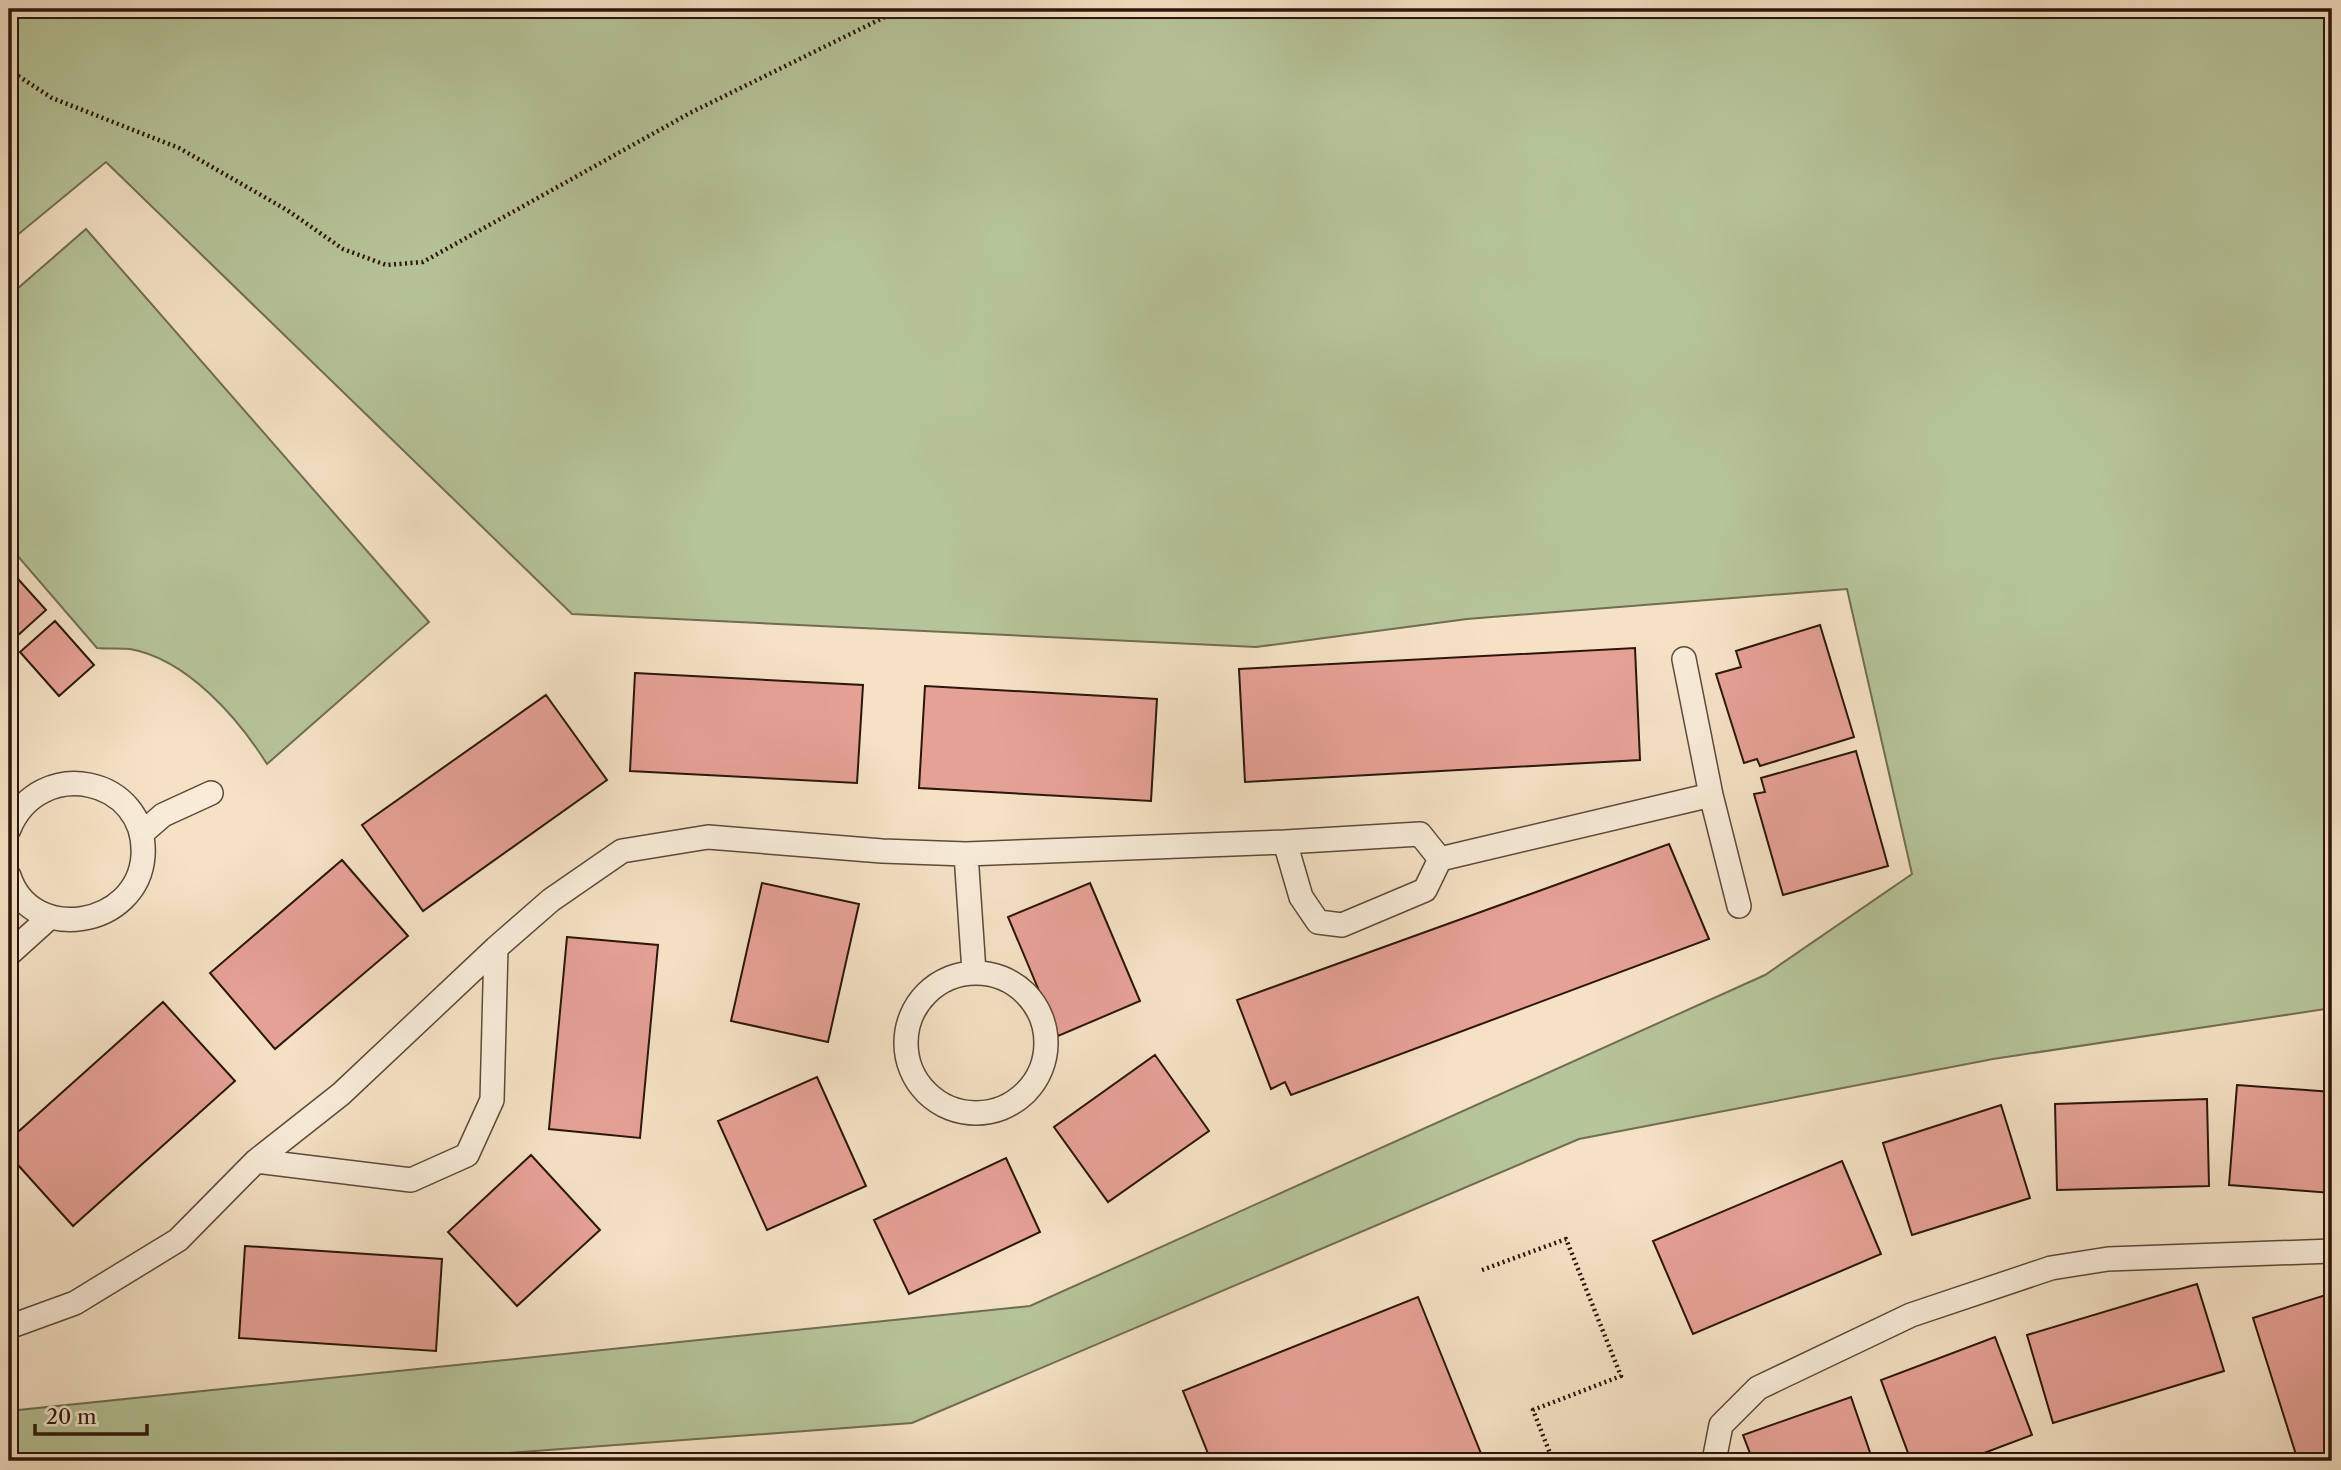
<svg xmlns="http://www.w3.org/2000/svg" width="2341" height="1470" font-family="'Libre Caslon Text',serif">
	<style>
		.green { fill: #b6c499; stroke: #716d52; stroke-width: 2 }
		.building { fill: #e6a196; stroke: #2c160b; stroke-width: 2 }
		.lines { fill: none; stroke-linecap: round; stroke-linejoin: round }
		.lane-casing { stroke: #5e493a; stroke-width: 26 }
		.path { stroke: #2c160b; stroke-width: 4.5; stroke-dasharray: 2 3.5; stroke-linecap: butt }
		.lane { stroke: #f8ecd9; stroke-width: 23 }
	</style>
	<rect width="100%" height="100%" fill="#f5e2c5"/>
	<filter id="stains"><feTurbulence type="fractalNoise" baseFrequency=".00286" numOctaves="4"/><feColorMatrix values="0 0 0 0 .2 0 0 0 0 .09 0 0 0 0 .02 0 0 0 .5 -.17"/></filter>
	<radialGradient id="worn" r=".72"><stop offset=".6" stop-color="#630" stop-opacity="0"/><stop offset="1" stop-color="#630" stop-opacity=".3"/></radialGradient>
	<!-- green -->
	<path class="green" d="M9 9H2332V1008L1993 1059 1579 1139 912 1423 402 1461H9V1411L1030 1306 1765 975 1912 874 1847 589 1467 619 1256 647 572 614 106 162 9 242Z
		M86 229 429 622 267 764C238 718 187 659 130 649 119 648 108 649 97 648L9 546V296Z"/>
	<!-- building -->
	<path class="building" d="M9 569 46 610 16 637 9 629Z
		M55 621 94 665 59 696 20 652Z
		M1820 625 1854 737 1760 766 1757 759 1744 763 1716 674 1741 667 1736 651Z
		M1635 648 1640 760 1245 782 1239 669Z
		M635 673 863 685 857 783 630 771Z
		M925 686 1157 699 1151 801 919 788Z
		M546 695 607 780 423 911 362 825Z
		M1856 751 1888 866 1783 895 1754 794 1765 792 1761 778Z
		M1669 844 1709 939 1291 1095 1285 1082 1271 1089 1237 1000Z
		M342 860 408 936 275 1049 210 973Z
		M762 883 859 904 828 1042 731 1021Z
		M1090 883 1140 1001 1058 1036 1008 917Z
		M567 937 658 945 640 1138 549 1129Z
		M163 1002 235 1081 73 1226 9 1155V1140Z
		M1155 1055 1209 1131 1108 1202 1054 1127Z
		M817 1077 866 1186 767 1230 718 1121Z
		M2237 1085 2332 1092V1193L2229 1185Z
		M2207 1099 2209 1186 2057 1190 2055 1104Z
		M2001 1105 2030 1198 1912 1235 1883 1143Z
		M531 1155 600 1230 517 1306 448 1232Z
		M1006 1158 1040 1232 909 1294 874 1220Z
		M1842 1161 1881 1254 1693 1334 1653 1241Z
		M245 1246 442 1259 436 1351 239 1338Z
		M2197 1284 2224 1371 2053 1423 2027 1335Z
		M2332 1293V1461H2298L2253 1318Z
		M1418 1297 1484 1461H1211L1183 1391Z
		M1995 1337 2032 1435 1963 1461H1911L1881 1380Z
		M1851 1397 1873 1461H1753L1743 1435Z"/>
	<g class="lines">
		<defs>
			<path id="lane" d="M1684 659 1711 795 1739 906
				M9 829C39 755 148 777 143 856 138 927 31 945 9 876
				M141 834 163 815 211 793
				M966 854 974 972
				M1440 859 1425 890 1342 925 1318 922 1301 897 1285 842 1420 834 1440 859 1711 795
				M9 954 50 917
				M906 1043a70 70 0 1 1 140 0a70 70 0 1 1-140 0Z
				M256 1161 411 1180 467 1155 492 1100 496 948
				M9 1327 75 1303 178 1240 256 1161 341 1094 496 948 551 900 622 851 708 837 882 851 966 854 1285 842
				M1714 1461 1721 1425 1758 1388 1911 1315 2051 1268 2108 1259 2332 1251"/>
		</defs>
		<!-- lane casing -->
		<use href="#lane" class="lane-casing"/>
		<!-- path -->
		<path class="path" d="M9 70 52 98 179 148 287 210 343 249 386 265 423 262 690 113 901 9
			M1482 1270 1566 1239 1621 1376 1533 1410 1553 1461"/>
		<!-- lane -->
		<use href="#lane" class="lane"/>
	</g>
	<!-- margin -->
	<rect width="2341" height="1470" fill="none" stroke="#f5e2c5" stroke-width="35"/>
	<rect x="10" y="10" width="2320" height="1449" fill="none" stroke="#2c160b" stroke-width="3.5"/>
	<rect x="18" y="18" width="2306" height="1435" fill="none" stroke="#2c160b" stroke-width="2"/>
	<!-- scale -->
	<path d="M35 1424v10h112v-10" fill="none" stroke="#2c160b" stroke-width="3.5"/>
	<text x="46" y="1424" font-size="21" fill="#2c160b" stroke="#f8ecd9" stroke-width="5" paint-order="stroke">20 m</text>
	<rect width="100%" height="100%" filter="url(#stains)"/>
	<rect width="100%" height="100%" fill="url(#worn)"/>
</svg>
